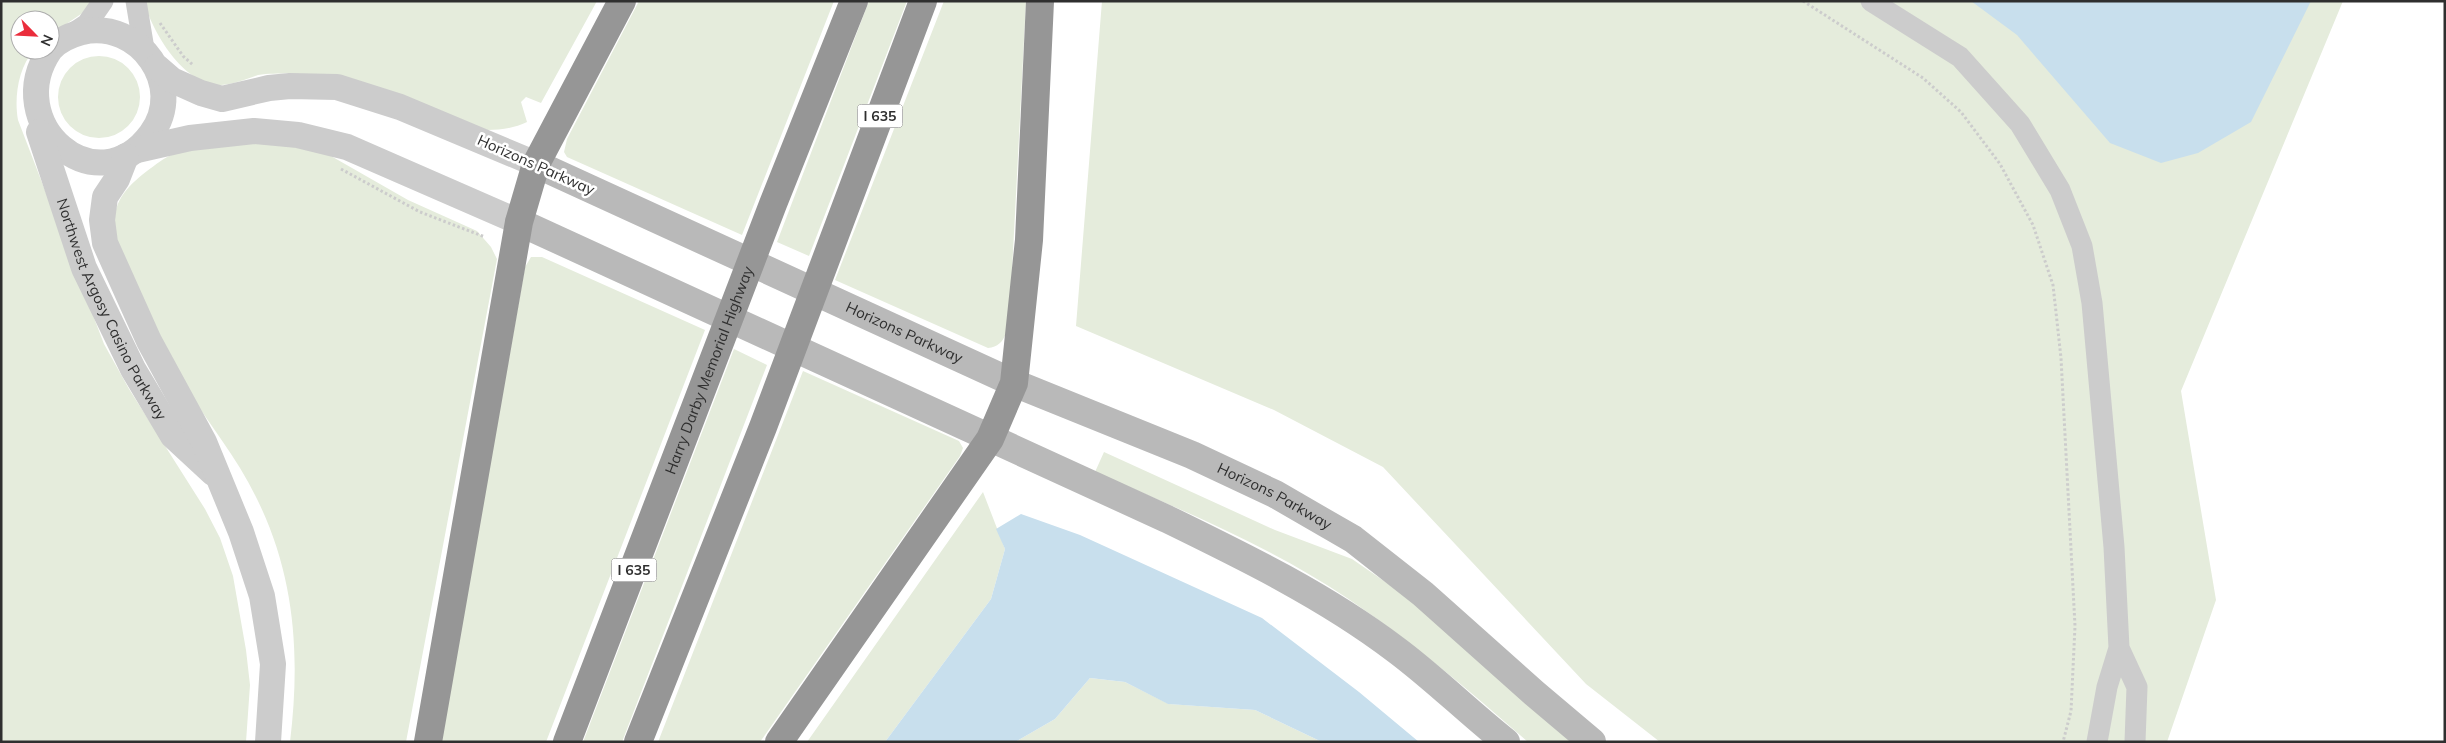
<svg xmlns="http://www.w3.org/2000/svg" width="2446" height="743" font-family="Mulish,sans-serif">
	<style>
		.green { fill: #e5ecdc }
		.water { fill: #c8dfed }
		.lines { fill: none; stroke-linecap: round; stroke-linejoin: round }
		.path { stroke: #ccc; stroke-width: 3; stroke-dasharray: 2.5 2.5; stroke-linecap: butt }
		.minor { stroke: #ccc; stroke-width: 21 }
		.tertiary { stroke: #ccc; stroke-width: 26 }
		.secondary { stroke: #b9b9b9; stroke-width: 28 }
		.motorway { stroke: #969696; stroke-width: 28 }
		.labels { text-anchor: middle; stroke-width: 5; stroke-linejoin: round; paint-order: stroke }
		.shield { fill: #fff; stroke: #6d6d6d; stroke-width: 1 }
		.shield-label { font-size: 14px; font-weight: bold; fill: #2f2f2f }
		.street-label { font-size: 15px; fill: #2f2f2f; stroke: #fff }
	</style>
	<rect width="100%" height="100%" fill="#fff"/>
	<!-- green -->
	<path class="green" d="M1 1H94L87 10 50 35V20H20V50H34C18 68 14 98 18 120L104 344 129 389 205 509 220 538 233 576 246 650 250 685 246 742H1Z
		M144 1H597L541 103 526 97 521 102 527 122C515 128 501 130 487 130L289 73C279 74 268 73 258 75 246 79 234 84 221 85 184 86 152 32 144 1Z
		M639 1H834L742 235 567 157 564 152 567 139Z
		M869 1H907L809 256 777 242Z
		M944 1H1026L1010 310C1007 327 1008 346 988 348L835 280Z
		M1102 1H2343L2181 391 2216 600 2167 742H1660L1586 684 1383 467 1274 410 1076 326Z
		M58 97a41 41 0 1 1 82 0a41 41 0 1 1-82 0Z
		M260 139 324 152 408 200 477 231 491 247 497 259 406 742H290C302 643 293 555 240 468 219 434 193 402 174 366 152 325 134 282 114 240 111 206 121 191 147 171 155 165 164 158 173 154 200 144 232 143 260 139Z
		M531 257H542L705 330 546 742H441L525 267Z
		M734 349 767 365 622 742H583Z
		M803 371 959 441 963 448 960 456 760 742H658Z
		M1104 452 1275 530 1352 559 1416 603 1579 742H1528C1470 691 1411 641 1347 598 1268 545 1181 510 1095 472Z
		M983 492 1005 549 991 599 885 742H807Z
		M1090 678 1125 682 1169 704 1255 710 1322 742H1015L1055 719Z"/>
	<!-- water -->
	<path class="water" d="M1971 1H2311L2251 122 2198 153 2161 163 2110 143 2017 35Z
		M1021 514 1080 535 1262 618 1359 692 1419 742H1322L1255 710 1168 704 1125 682 1090 678 1055 719 1015 742H885L991 599 1005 549 996 529Z"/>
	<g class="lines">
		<!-- path -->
		<path class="path" d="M1803 1 1923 78 1961 112 2000 164 2033 225 2053 285 2061 358 2075 626 2071 711 2063 742
			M160 23 183 56 193 65
			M341 169 420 212 485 237"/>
		<!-- minor -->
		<path class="minor" d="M136 1 144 49
			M1871 1 1960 57 2020 124 2060 190 2082 246 2092 303 2114 547 2119 648 2107 687 2097 742
			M72 34 87 24 103 1
			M2119 648 2137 687 2135 742"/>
		<!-- tertiary -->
		<g class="tertiary">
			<path d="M50 50C0 123 96 208 151 134 187 86 139 19 82 32 71 35 58 40 50 50"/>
			<path d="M157 67 172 80 201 93 222 99 269 88 290 86 337 87 400 107 536 164"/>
			<path id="s1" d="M39 132 84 268 133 369 173 436 213 473"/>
			<path d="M137 150 190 138 254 131 298 135 347 147 519 222"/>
			<path d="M126 156 117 179 105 197 102 220 105 243 149 341 204 442 241 532 262 596 273 664 268 742"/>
		</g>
		<!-- secondary -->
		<g class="secondary">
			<path id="s2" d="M536 164 1014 383 1192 455 1275 494 1353 539 1423 594 1534 693 1592 742"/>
			<path d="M519 222 1167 519C1245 557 1325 596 1395 649 1433 677 1468 712 1506 742"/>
		</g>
		<!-- motorway -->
		<g class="motorway">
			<path d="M428 742 519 222 536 164 622 1"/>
			<path id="s3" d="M567 742 773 204 854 1"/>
			<path d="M638 742 763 427 923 1"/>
			<path d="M779 742 990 439 1014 383 1029 240 1040 1"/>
		</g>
	</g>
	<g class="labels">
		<!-- shield labels -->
		<g class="shield">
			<rect x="857.5" y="104.5" width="45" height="23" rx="4"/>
			<rect x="611.5" y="558.5" width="45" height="23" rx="4"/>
		</g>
		<g class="shield-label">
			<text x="880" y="121">I 635</text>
			<text x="634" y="575">I 635</text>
		</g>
		<!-- street labels -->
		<g class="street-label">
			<text transform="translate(536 165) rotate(24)" y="5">Horizons Parkway</text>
			<text dy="5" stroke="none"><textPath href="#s1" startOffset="192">Northwest Argosy Casino Parkway</textPath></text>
			<text dy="5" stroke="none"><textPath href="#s2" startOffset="405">Horizons Parkway</textPath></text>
			<text dy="5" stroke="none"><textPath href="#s3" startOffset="398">Harry Darby Memorial Highway</textPath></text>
			<text dy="5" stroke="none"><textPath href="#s2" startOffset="810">Horizons Parkway</textPath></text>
		</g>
	</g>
	<!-- border -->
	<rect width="2446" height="743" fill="none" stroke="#2f2f2f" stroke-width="5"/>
	<!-- north arrow -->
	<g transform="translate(35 35) rotate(114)"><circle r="24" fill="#ffffff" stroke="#acacac"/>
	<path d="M0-4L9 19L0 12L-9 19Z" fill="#ea2d3c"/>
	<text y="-8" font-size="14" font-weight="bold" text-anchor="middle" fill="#2f2f2f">N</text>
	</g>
</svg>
